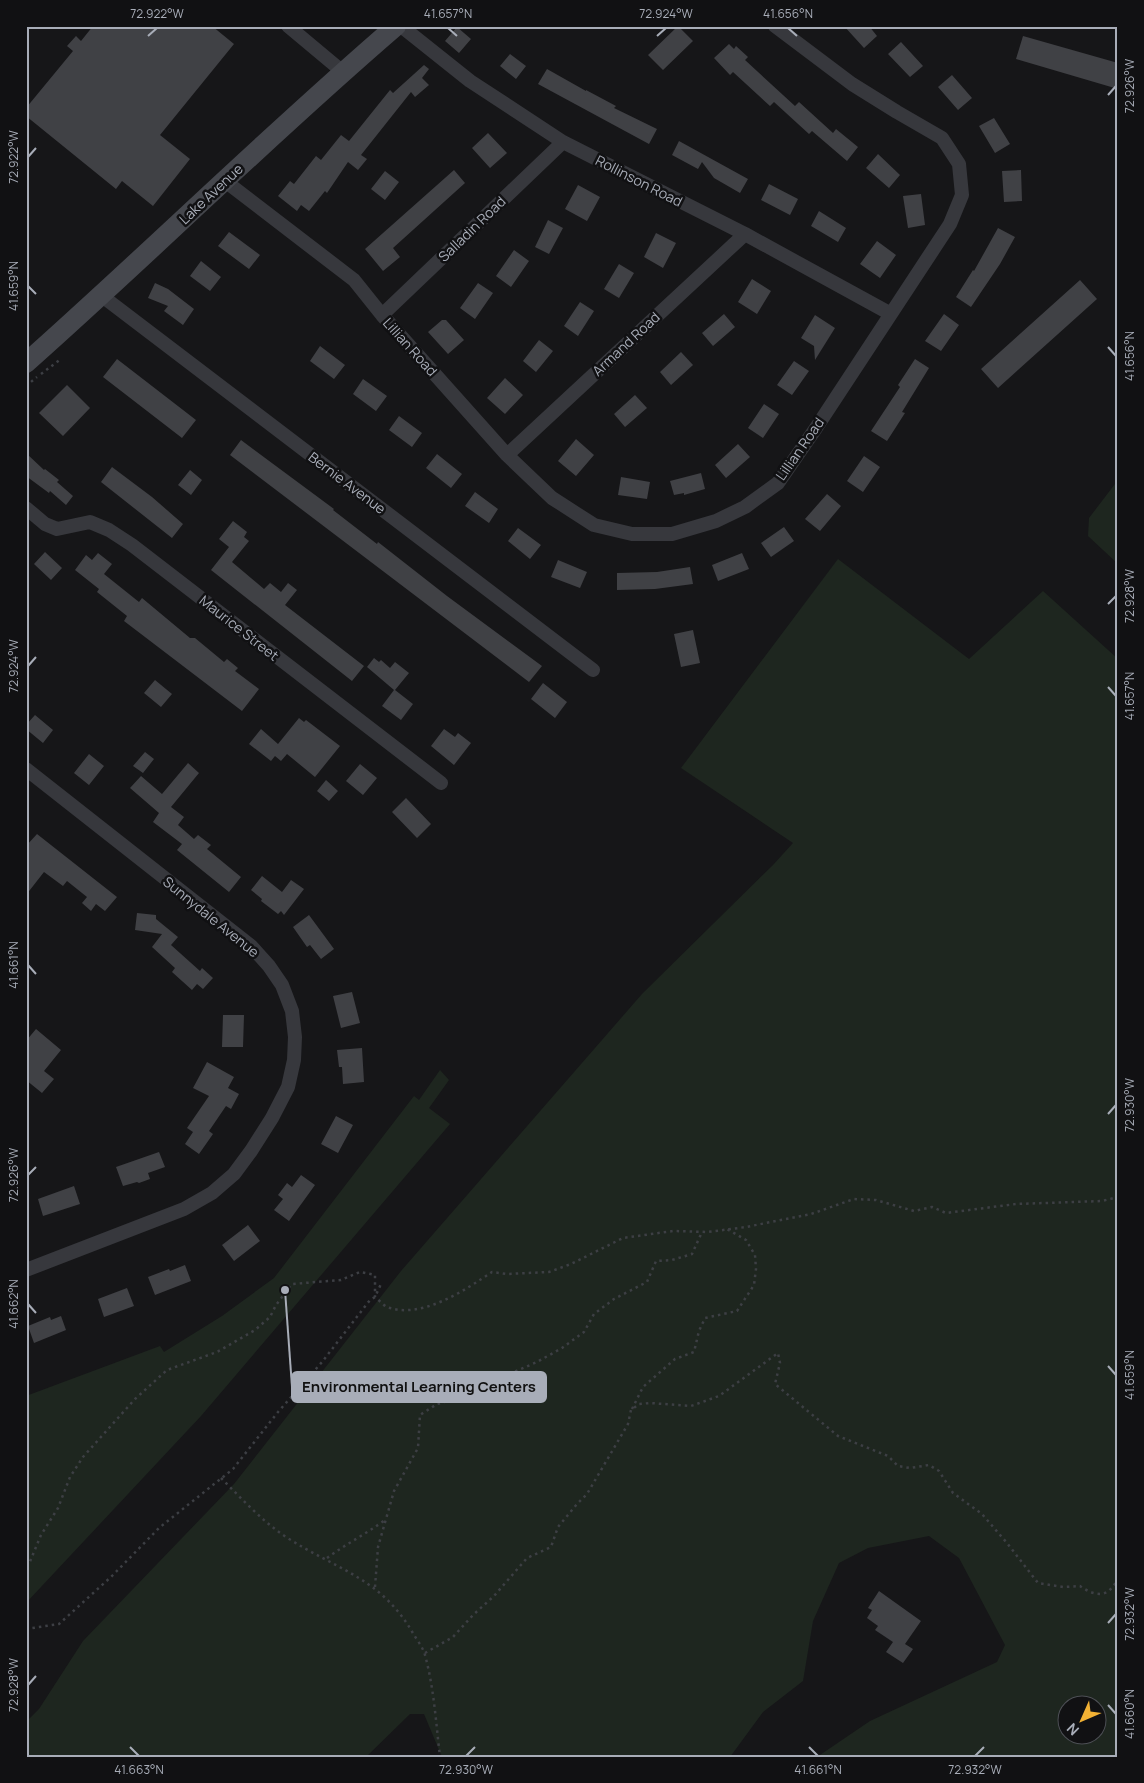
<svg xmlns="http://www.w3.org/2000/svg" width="1144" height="1783" font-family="Manrope,sans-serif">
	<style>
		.green { fill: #1e261f; fill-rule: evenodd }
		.building { fill: #404145 }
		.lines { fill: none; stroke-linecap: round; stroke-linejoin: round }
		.path { stroke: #3d3f44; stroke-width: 2.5; stroke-dasharray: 2.5 4; stroke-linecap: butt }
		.street { stroke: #37383d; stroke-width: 14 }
		.secondary { stroke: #45474d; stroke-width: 20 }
		.ticks { fill: none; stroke: #a8adb8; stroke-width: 2 }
		.labels { text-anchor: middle; stroke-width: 5; stroke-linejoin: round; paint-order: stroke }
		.street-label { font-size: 14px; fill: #a8adb8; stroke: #111113 }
		.leader { fill: none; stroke: #a8adb8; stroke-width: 2 }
		.callout-dot { fill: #a8adb8; stroke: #111113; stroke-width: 2 }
		.callout { fill: #a8adb8; stroke: #a8adb8; stroke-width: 2 }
		.callout-label { font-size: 15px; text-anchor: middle; font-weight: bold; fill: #111 }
		.neatline { fill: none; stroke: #a8adb8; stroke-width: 2 }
		.ticks-label { font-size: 12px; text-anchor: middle; fill: #a8adb8 }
	</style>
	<rect width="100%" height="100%" fill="#161618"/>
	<!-- green -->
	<path class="green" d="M1118 480V564L1088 536 1089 518Z
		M838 559 969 659 1043 591 1118 659V1757H817L870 1721 997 1662 1005 1645 959 1558 929 1536 868 1548 839 1563 813 1621 803 1681 763 1712 730 1757H442L424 1714H410L366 1757H26V1722L39 1709 83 1641 234 1484 401 1271 642 994 773 865 793 843 681 768ZM1066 1706H1096V1736H1066Z
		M440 1070 449 1080 429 1108 450 1124 201 1416 26 1603V1396L160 1346 164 1352 222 1316 274 1278 414 1096 419 1100Z"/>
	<!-- building -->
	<path class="building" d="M93 26H212L234 44 160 135 190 159 153 206 122 181 116 189 26 116V108L73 51 67 46 76 36 81 41Z
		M678 26 693 41 663 70 648 55Z
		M844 26H869L877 36 864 48Z
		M457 27 471 39 459 53 445 41Z
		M1023 36 1118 63V89L1016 59Z
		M901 42 923 66 910 77 888 54Z
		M729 44 734 49 736 46 748 57 745 60 795 106 799 102 833 133 836 129 858 147 847 161 812 131 809 134 774 102 770 106 733 72 730 75 714 58Z
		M510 54 526 66 516 79 500 66Z
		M424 65 429 69 422 78 429 85 415 97 411 92 361 155 367 159 358 170 348 162 327 193 325 191 309 211 301 205 297 211 278 196 290 181 294 184 316 156 321 160 341 135 349 141 390 90 393 93Z
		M547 69 586 91V90L616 106 614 108 657 129 649 144 538 84Z
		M952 75 972 98 958 110 938 87Z
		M994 118 1010 144 995 153 979 126Z
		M488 133 507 153 490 168 472 148Z
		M679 141 748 179 740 193 714 178 702 162 698 169 672 155Z
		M878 154 900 175 889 188 866 168Z
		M454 170 465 183 393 248 400 257 383 271 365 249Z
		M1021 170 1022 201 1004 202 1002 171Z
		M385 171 399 182 385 200 371 189Z
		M769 184 798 199 790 215 761 200Z
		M578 185 600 197 587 221 565 209Z
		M921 194 925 225 908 228 903 196Z
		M819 211 846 228 838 242 811 226Z
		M548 220 563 228 549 254 535 247Z
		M998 228 1015 237 1000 264 971 307 956 297 973 270 974 271Z
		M229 232 260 255 249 269 218 246Z
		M656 233 676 243 663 268 644 257Z
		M877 241 896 255 880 278 860 264Z
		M514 250 529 261 511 287 496 276Z
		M201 261 221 277 210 291 190 276Z
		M619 264 634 273 619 298 604 289Z
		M752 279 771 291 757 314 738 302Z
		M1080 280 1097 299 998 388 981 369Z
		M155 283 168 289 194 309 183 325 164 311 168 306 148 298Z
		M478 283 493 293 475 319 460 308Z
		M580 302 594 311 578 336 564 326Z
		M724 314 735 327 713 346 702 333Z
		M944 314 959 325 941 351 925 341Z
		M815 315 835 328 815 360 814 346 801 338Z
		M442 320H446L464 340 448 354 428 332Z
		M539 340 553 351 536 372 523 361Z
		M320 346 345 365 334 379 310 361Z
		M681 352 693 365 671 385 660 372Z
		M117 359 196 420 182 438 103 377Z
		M915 359 929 368 902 412 905 413 887 441 871 431 900 387 898 385Z
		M794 361 809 371 792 395 777 385Z
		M505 378 523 395 505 414 487 398Z
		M363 379 387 396 376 411 353 394Z
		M67 385 90 408 63 436 39 413Z
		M635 395 647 408 625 427 614 414Z
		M764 404 779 414 763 438 748 428Z
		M399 416 422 433 412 447 389 430Z
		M576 439 594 455 576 476 558 461Z
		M241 440 334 509 333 510 377 544 378 542 447 596 542 666 529 682 230 455Z
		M738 444 750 457 726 478 715 465Z
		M26 453 44 470 45 469 59 480 57 482 73 496 66 505 50 491 49 493 26 476Z
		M437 454 462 474 451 488 426 468Z
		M864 456 880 467 863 492 847 481Z
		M112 467 152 497 183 524 172 538 101 482Z
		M190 470 202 480 191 495 178 485Z
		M701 473 705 489 684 495V493L674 495 670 481Z
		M621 477 650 482 647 499 618 495Z
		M475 492 498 509 489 523 465 506Z
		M827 494 841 506 820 531 805 519Z
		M233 521 247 532 244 537 249 541 232 562 264 589 270 583 281 592 288 583 297 590 285 605 364 666 352 681 211 570 229 547 219 539Z
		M784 527 794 541 771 557 761 543Z
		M518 528 541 545 530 559 508 541Z
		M45 552 62 568 51 580 34 564Z
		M98 553 112 564 104 574 139 602 142 598 190 638H195L224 662 227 659 238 668 235 671 259 689 242 711 124 621 127 616 97 592 99 589 75 570 86 555 92 560Z
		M742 553 749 569 718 581 712 565Z
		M558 560 587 572 580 588 551 577Z
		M690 567 693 584 655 589 617 590V573L657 572Z
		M693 630 700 663 681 667 674 634Z
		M374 658 379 662 381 660 390 668 395 662 409 673 395 690 413 704 401 720 382 706 394 690 367 667Z
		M155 680 172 694 161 707 144 693Z
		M543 683 567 702 555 718 531 699Z
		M35 715 53 730 43 743 26 729V725Z
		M299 718 304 722 306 720 340 746 315 777 287 754 281 761 275 756 271 761 249 744 261 729 278 744Z
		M444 729 455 737 458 733 471 743 454 765 431 746Z
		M145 752 154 759 143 773 133 766Z
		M89 754 104 766 89 785 74 773Z
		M188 763 199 773 171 807 184 817 178 825 194 839 198 835 211 845 207 849 241 877 229 892 177 850 182 844 153 822 159 813 130 788 141 776 162 794Z
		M360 764 377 778 363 795 346 781Z
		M326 780 338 791 329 801 317 791Z
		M406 798 431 824 417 838 392 812Z
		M37 834 117 897 105 911 96 904 91 911 82 903 87 897 67 881 63 886 44 872 26 895V846Z
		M262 876 282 892 291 880 304 889 284 915 281 911 278 914 261 901 262 899 251 890Z
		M137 913 156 915V919L178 937 171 945 200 971 202 968 213 978 203 989 197 984 192 990 172 972 175 968 152 947 162 934 135 930Z
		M309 915 334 949 321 959 310 945 307 947 293 927Z
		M352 992 360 1023 341 1028 333 996Z
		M223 1015H244L243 1047H222Z
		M36 1029 61 1050 44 1071 54 1079 42 1093 26 1080V1041Z
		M362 1048 364 1082 343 1084 342 1067H339L337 1050Z
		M207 1062 234 1077 228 1088 239 1094 231 1109 226 1106 209 1131 213 1134 199 1154 185 1144 193 1132 187 1128 209 1096 193 1088Z
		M336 1116 353 1125 338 1153 321 1144Z
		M159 1152 165 1167 148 1173 150 1179 139 1183 137 1182 123 1186 116 1167Z
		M301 1175 315 1185 289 1221 274 1210 283 1199 278 1195 287 1183 292 1187Z
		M74 1186 80 1204 43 1216 38 1199Z
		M248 1225 260 1241 234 1261 222 1245Z
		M185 1265 191 1281 155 1295 148 1277 169 1269 170 1271Z
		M127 1288 134 1306 104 1317 98 1299Z
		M61 1316 66 1330 34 1343 28 1326 50 1317 51 1320Z
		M879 1591 921 1621 905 1644 913 1649 903 1663 886 1652 893 1642 875 1630 878 1626 867 1618 872 1610 868 1608Z"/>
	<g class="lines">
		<!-- path -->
		<path class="path" d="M41 374 61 359
			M26 386 37 377
			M632 1409 643 1387 675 1359 694 1352 699 1331 705 1318 737 1311 754 1285 756 1269 755 1255 746 1240 727 1229
			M221 1478C242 1499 262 1521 286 1537 337 1570 382 1578 414 1635 418 1641 423 1648 425 1655 434 1688 436 1723 440 1757
			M327 1558C346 1544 366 1534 385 1520
			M26 1566 29 1564 41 1535 58 1508 70 1477 83 1457 135 1399 167 1370 217 1352 255 1330 270 1317 276 1305 292 1284 341 1280 360 1272 375 1275V1297C379 1300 383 1305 387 1307 421 1320 465 1290 492 1272L507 1274 549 1272 571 1264 623 1238 673 1231 708 1232 746 1227 811 1214 854 1199 876 1200 914 1211 932 1207 946 1213 1016 1204 1102 1201 1118 1197
			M375 1587 378 1547 394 1491 418 1448 420 1415 437 1404 466 1396 500 1378 537 1362 562 1348 584 1332 594 1314 614 1299 647 1282 656 1261 672 1260 692 1254 702 1232
			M26 1629 59 1624 112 1576 159 1528 233 1469 278 1412 322 1362 370 1300 375 1297 381 1284
			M425 1653 453 1637 473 1615 494 1596 527 1558 551 1547 558 1527 577 1504 587 1494 628 1424 631 1410 639 1404 650 1403 691 1406 719 1396 778 1353 780 1363 775 1384 838 1436 888 1456 898 1466 910 1468 929 1465 939 1471 953 1493 982 1514 1007 1543 1038 1583 1063 1587 1080 1586C1087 1591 1098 1597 1107 1592 1111 1590 1115 1583 1118 1580"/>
		<!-- street -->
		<path class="street" d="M288 26 343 72
			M401 26 470 81 563 142 745 234 891 314
			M225 181 354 280 382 315 507 455 552 498 594 525 632 534H672L716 521 745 507 778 483 816 428 950 224 962 195 959 164 942 138 897 112 852 84 775 26
			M102 296 593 670
			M382 315 563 142
			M507 455 745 234
			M26 508 45 524 57 529 90 522 109 530 132 545 441 783
			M26 769 251 946 269 966 282 985 292 1011 295 1037 294 1060 288 1087 272 1118 251 1151 234 1174 212 1193 184 1209 26 1270"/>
		<!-- secondary -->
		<path class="secondary" d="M26 363C151 252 269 135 396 26"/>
	</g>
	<!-- ticks -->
	<path class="ticks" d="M448 28 457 36M788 28 797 36M148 36 157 28M657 36 666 28M1108 95 1116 86M28 157 36 148M28 286 36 294M1108 347 1116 356M1108 604 1116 596M28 666 36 657M1108 687 1116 696M28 965 36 974M1108 1114 1116 1105M28 1175 36 1167M28 1304 36 1313M1108 1366 1116 1375M1108 1623 1116 1614M28 1685 36 1676M1108 1705 1116 1714M130 1747 139 1756M809 1747 818 1756M466 1756 475 1747M975 1756 984 1747"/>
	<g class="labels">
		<!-- street labels -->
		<g class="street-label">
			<text transform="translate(639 181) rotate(27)" y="5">Rollinson Road</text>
			<text transform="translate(211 194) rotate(-43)" y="5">Lake Avenue</text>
			<text transform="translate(472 229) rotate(-44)" y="5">Salladin Road</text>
			<text transform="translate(626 344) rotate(-43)" y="5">Armand Road</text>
			<text transform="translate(410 347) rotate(48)" y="5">Lillian Road</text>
			<text transform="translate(800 449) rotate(-55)" y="5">Lillian Road</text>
			<text transform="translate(347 483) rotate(37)" y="5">Bernie Avenue</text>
			<text transform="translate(239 628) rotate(38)" y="5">Maurice Street</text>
			<text transform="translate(211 917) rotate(39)" y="5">Sunnydale Avenue</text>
		</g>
	</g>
	<!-- callouts -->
	<path class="leader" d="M285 1290L292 1387"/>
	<circle class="callout-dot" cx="285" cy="1290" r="5"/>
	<rect class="callout" x="292" y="1372" width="254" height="30" rx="5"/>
	<g class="callout-label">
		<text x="419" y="1392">Environmental Learning Centers</text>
	</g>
	<!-- border -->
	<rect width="1144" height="1783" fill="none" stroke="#111113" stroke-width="55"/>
	<!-- north arrow -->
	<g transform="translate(1082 1720) rotate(225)"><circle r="24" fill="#111113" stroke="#4d4f55"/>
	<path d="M0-4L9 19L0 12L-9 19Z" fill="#f2b134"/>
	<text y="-8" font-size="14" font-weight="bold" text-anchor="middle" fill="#a8adb8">N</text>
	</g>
	<rect x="28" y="28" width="1088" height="1728" class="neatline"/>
	<g class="ticks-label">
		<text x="157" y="18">72.922°W</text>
		<text x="448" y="18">41.657°N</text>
		<text x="666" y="18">72.924°W</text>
		<text x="788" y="18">41.656°N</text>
		<text transform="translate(1130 86) rotate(-90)" y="4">72.926°W</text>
		<text transform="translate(14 157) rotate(-90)" y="4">72.922°W</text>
		<text transform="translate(14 286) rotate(-90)" y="4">41.659°N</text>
		<text transform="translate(1130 356) rotate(-90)" y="4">41.656°N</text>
		<text transform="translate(1130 596) rotate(-90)" y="4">72.928°W</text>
		<text transform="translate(14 666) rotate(-90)" y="4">72.924°W</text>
		<text transform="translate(1130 696) rotate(-90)" y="4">41.657°N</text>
		<text transform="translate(14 965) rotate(-90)" y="4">41.661°N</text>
		<text transform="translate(1130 1105) rotate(-90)" y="4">72.930°W</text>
		<text transform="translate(14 1175) rotate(-90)" y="4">72.926°W</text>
		<text transform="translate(14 1304) rotate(-90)" y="4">41.662°N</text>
		<text transform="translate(1130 1375) rotate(-90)" y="4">41.659°N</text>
		<text transform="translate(1130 1614) rotate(-90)" y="4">72.932°W</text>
		<text transform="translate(14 1685) rotate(-90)" y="4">72.928°W</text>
		<text transform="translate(1130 1714) rotate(-90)" y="4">41.660°N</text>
		<text x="139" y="1774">41.663°N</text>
		<text x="466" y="1774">72.930°W</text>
		<text x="818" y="1774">41.661°N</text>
		<text x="975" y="1774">72.932°W</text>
	</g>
</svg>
